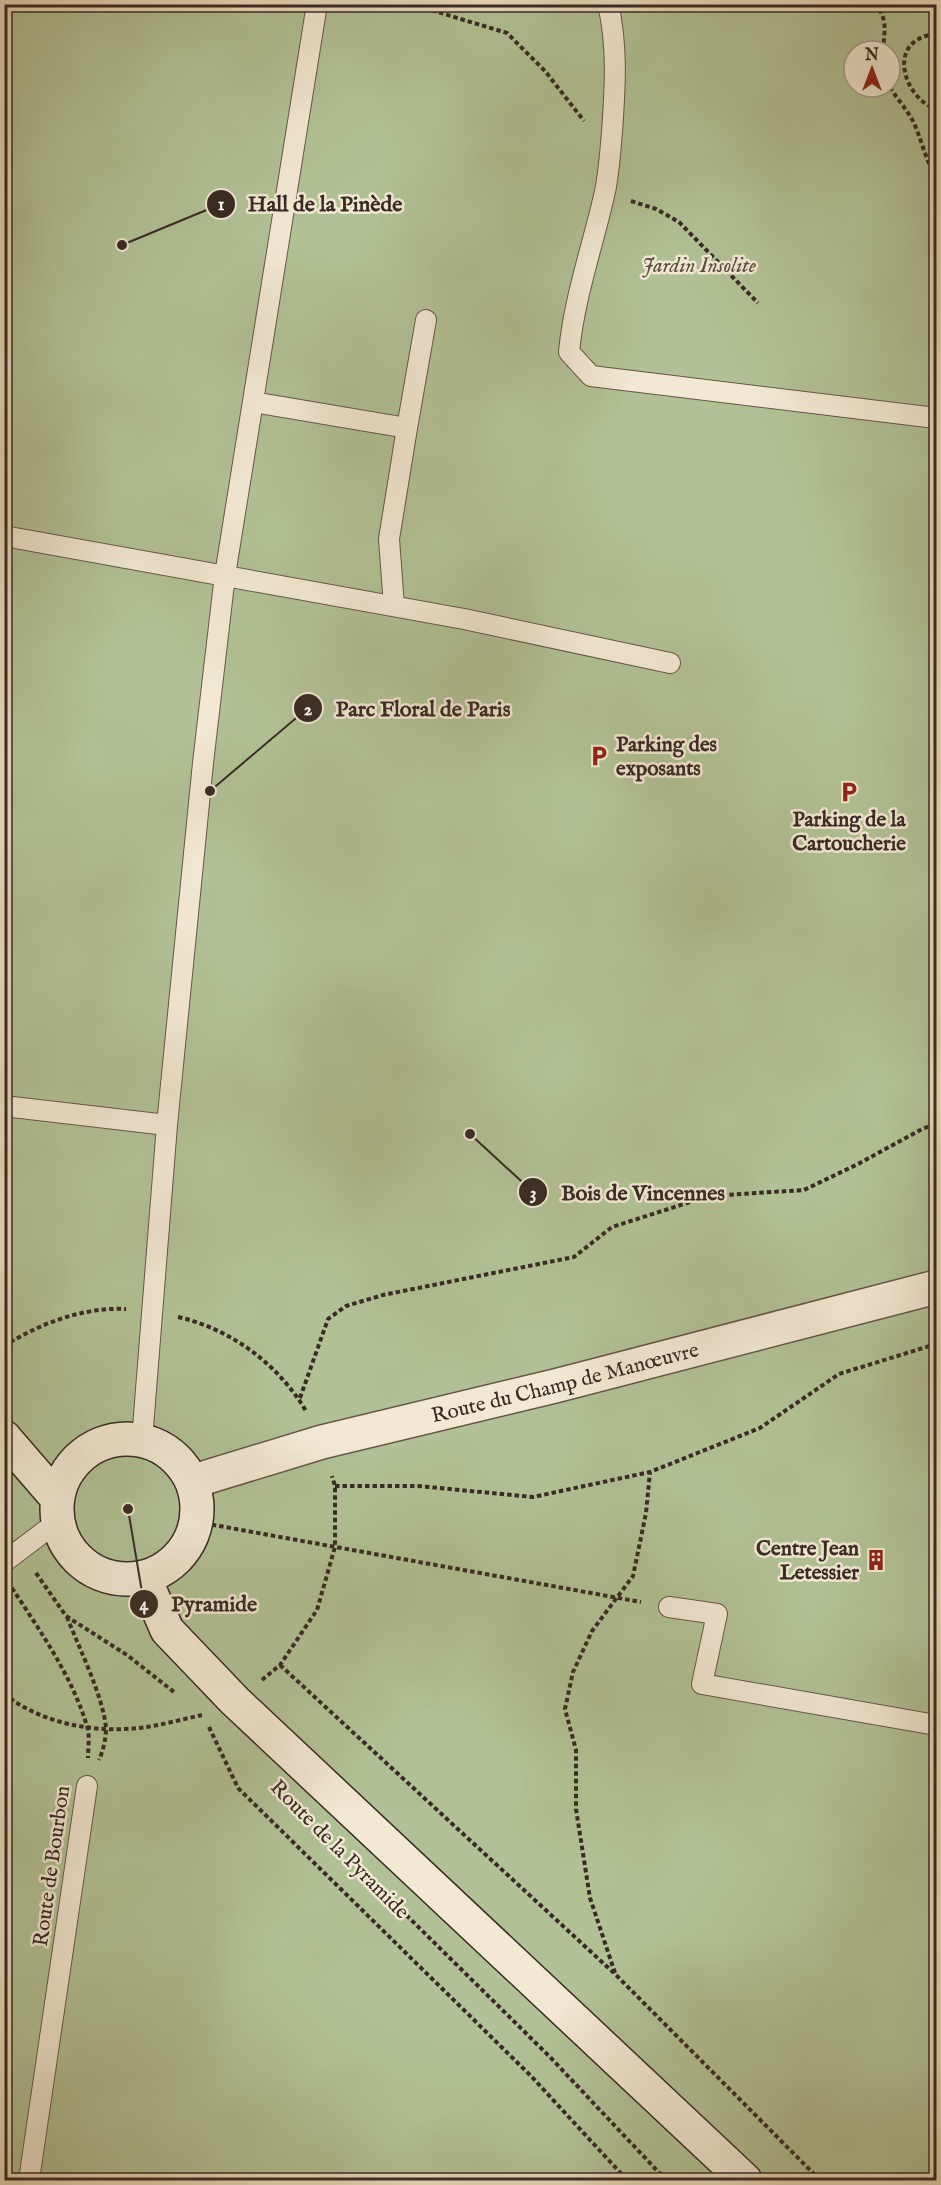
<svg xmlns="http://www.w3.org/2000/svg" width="941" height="2185" font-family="'IM FELL English',serif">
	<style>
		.green { fill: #b1c195; stroke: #74765c; stroke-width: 1.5; fill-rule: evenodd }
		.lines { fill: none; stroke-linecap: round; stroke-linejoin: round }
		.lane-casing { stroke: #65574a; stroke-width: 22 }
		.street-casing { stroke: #65574a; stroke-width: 36 }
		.secondary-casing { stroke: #382b24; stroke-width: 36 }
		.path { stroke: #382b24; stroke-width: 4; stroke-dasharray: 4.5 3; stroke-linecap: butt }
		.lane { stroke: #f2e8d3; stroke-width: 20 }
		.street { stroke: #f2e8d3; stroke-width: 33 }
		.secondary { stroke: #f2e8d3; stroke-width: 33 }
		.labels { text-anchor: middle; stroke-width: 5; stroke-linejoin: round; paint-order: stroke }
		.park-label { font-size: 21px; font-style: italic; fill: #565040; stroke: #f2e8d3 }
		.poi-label { font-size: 21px; font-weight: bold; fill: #382b24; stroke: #f2e8d3; text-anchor: start }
		.street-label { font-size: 21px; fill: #382b24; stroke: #f2e8d3 }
		.leader { fill: none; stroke: #382b24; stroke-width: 2 }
		.callout-dot { fill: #382b24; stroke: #f2e8d3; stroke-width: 2 }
		.mark-label { font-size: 18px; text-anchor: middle; font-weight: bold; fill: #fff }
		.callout-label { font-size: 22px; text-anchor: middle; font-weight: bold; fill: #382b24; stroke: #f2e8d3; stroke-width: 5; stroke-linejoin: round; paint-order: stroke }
	</style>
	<rect width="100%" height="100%" fill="#ebdbbc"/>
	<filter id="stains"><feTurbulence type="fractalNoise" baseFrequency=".00333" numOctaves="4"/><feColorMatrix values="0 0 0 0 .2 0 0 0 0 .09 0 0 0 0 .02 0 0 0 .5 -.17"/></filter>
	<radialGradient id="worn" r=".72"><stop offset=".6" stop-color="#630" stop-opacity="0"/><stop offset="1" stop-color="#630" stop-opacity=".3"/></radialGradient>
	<!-- green -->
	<path class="green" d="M5 5H936V2180H5ZM854 51H890V87H854Z"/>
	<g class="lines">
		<defs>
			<path id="lane" d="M608 4C618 47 615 89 612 132 610 153 609 175 604 196 592 248 574 299 569 352L591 376 936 418
				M253 402 407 428 426 320
				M4 536 464 619 670 663
				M394 606 389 539 407 428
				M4 1106 167 1125 203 763 225 575 317 4
				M142 1440 167 1125
				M4 1562 57 1522
				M669 1607 717 1614 702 1684 936 1725
				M29 2180 87 1786"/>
			<g id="street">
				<path id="s1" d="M194 1481 322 1442 555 1386 936 1287"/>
			</g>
			<path id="secondary" d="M4 1437 55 1496
				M57 1509a70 70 0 1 1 140 0a70 70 0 1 1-140 0Z
				M145 1579 167 1630 235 1701 745 2180"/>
		</defs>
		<!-- lane casing -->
		<use href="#lane" class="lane-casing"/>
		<!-- street casing -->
		<use href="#street" class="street-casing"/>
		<!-- secondary casing -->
		<use href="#secondary" class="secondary-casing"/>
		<!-- path -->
		<path class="path" d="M428 4 431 10 507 33 545 71 584 121
			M874 4C889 17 884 33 883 51
			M936 34C885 39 903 98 936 109
			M890 87C898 101 910 112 916 128 923 145 926 161 936 176
			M631 201 656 209 679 222 758 303
			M178 1317C231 1329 278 1364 306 1411
			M4 1346C41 1323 83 1307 126 1309
			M300 1398 328 1319 346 1306 383 1295 574 1257 612 1227 709 1196 804 1190 858 1164 924 1128 936 1125
			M335 1486H418L533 1497 650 1472 760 1428 839 1374 936 1344
			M197 1522 641 1602
			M36 1573 66 1616 127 1655 174 1692
			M12 1588C40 1631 72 1676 87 1726 90 1736 88 1748 88 1758
			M67 1617C79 1648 103 1696 106 1728 106 1739 103 1751 99 1760
			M280 1665 615 1974 820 2180
			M262 1680 280 1665 317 1610 335 1547V1486L332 1476
			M4 1694C44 1725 98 1734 147 1727 165 1724 184 1719 202 1715
			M209 1727 238 1788 531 2076 627 2180
			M385 1894 550 2057 666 2180
			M615 1973 590 1898 576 1809V1750L565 1709 573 1672 592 1631 633 1576 646 1513 650 1472"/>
		<!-- lane -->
		<use href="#lane" class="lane"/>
		<!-- street -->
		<use href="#street" class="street"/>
		<!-- secondary -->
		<use href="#secondary" class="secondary"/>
	</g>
	<!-- icons -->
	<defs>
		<symbol id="parking-bare" viewBox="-9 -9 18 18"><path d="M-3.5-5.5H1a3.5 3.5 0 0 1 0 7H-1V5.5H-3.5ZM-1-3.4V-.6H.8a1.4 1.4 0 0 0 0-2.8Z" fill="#8f2418" stroke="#f2e8d3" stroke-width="2.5" paint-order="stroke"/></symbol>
		<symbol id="building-bare" viewBox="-9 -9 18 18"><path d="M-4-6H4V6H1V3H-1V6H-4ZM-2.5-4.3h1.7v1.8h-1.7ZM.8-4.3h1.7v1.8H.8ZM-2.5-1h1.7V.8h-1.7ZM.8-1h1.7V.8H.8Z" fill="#8f2418" stroke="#f2e8d3" stroke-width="2.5" paint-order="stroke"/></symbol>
	</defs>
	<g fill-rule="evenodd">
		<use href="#parking-bare" x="584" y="741" width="30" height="30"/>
		<use href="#parking-bare" x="834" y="777" width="30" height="30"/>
		<use href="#building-bare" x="861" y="1545" width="30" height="30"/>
	</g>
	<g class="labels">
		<!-- park labels -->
		<g class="park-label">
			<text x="699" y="272">Jardin Insolite</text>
		</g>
		<!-- poi labels -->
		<g class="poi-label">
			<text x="616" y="751">Parking des<tspan x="616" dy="24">exposants</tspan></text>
			<text x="849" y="826" text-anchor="middle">Parking de la<tspan x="849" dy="24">Cartoucherie</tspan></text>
			<text x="859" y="1555" text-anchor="end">Centre Jean<tspan x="859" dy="24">Letessier</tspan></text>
		</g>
		<!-- street labels -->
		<g class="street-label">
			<text dy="7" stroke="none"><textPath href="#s1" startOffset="384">Route du Champ de Manœuvre</textPath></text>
			<text transform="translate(340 1849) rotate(45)" y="7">Route de la Pyramide</text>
			<text transform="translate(51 1866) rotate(-82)" y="7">Route de Bourbon</text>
		</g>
	</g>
	<!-- callouts -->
	<path class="leader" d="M122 245L221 204M210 791L308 708M470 1134L533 1192M128 1509L144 1604"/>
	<g class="callout-dot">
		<circle cx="122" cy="245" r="6"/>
		<circle cx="210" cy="791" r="6"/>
		<circle cx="470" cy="1134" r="6"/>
		<circle cx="128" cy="1509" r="6"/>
		<circle cx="221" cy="204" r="15"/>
		<circle cx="308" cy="708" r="15"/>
		<circle cx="533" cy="1192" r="15"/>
		<circle cx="144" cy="1604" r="15"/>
	</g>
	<g class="mark-label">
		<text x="221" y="210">1</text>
		<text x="308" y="715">2</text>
		<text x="533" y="1199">3</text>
		<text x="144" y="1610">4</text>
	</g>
	<g class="callout-label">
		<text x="325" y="211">Hall de la Pinède</text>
		<text x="423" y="716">Parc Floral de Paris</text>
		<text x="643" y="1200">Bois de Vincennes</text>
		<text x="214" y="1611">Pyramide</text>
	</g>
	<!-- margin -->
	<rect width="941" height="2185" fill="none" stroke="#ebdbbc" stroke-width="24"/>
	<rect x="6" y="6" width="929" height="2173" fill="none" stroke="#382b24" stroke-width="3"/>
	<rect x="12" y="12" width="917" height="2161" fill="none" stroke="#382b24" stroke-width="1.5"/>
	<!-- north arrow -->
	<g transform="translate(872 69)"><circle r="28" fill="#f2e8d3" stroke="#a89c8d" stroke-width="1.5"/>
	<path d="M0-4.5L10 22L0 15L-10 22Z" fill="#8f2418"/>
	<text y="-9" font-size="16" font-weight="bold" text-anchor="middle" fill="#382b24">N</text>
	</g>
	<rect width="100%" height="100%" filter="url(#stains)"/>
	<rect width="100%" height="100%" fill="url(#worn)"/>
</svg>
